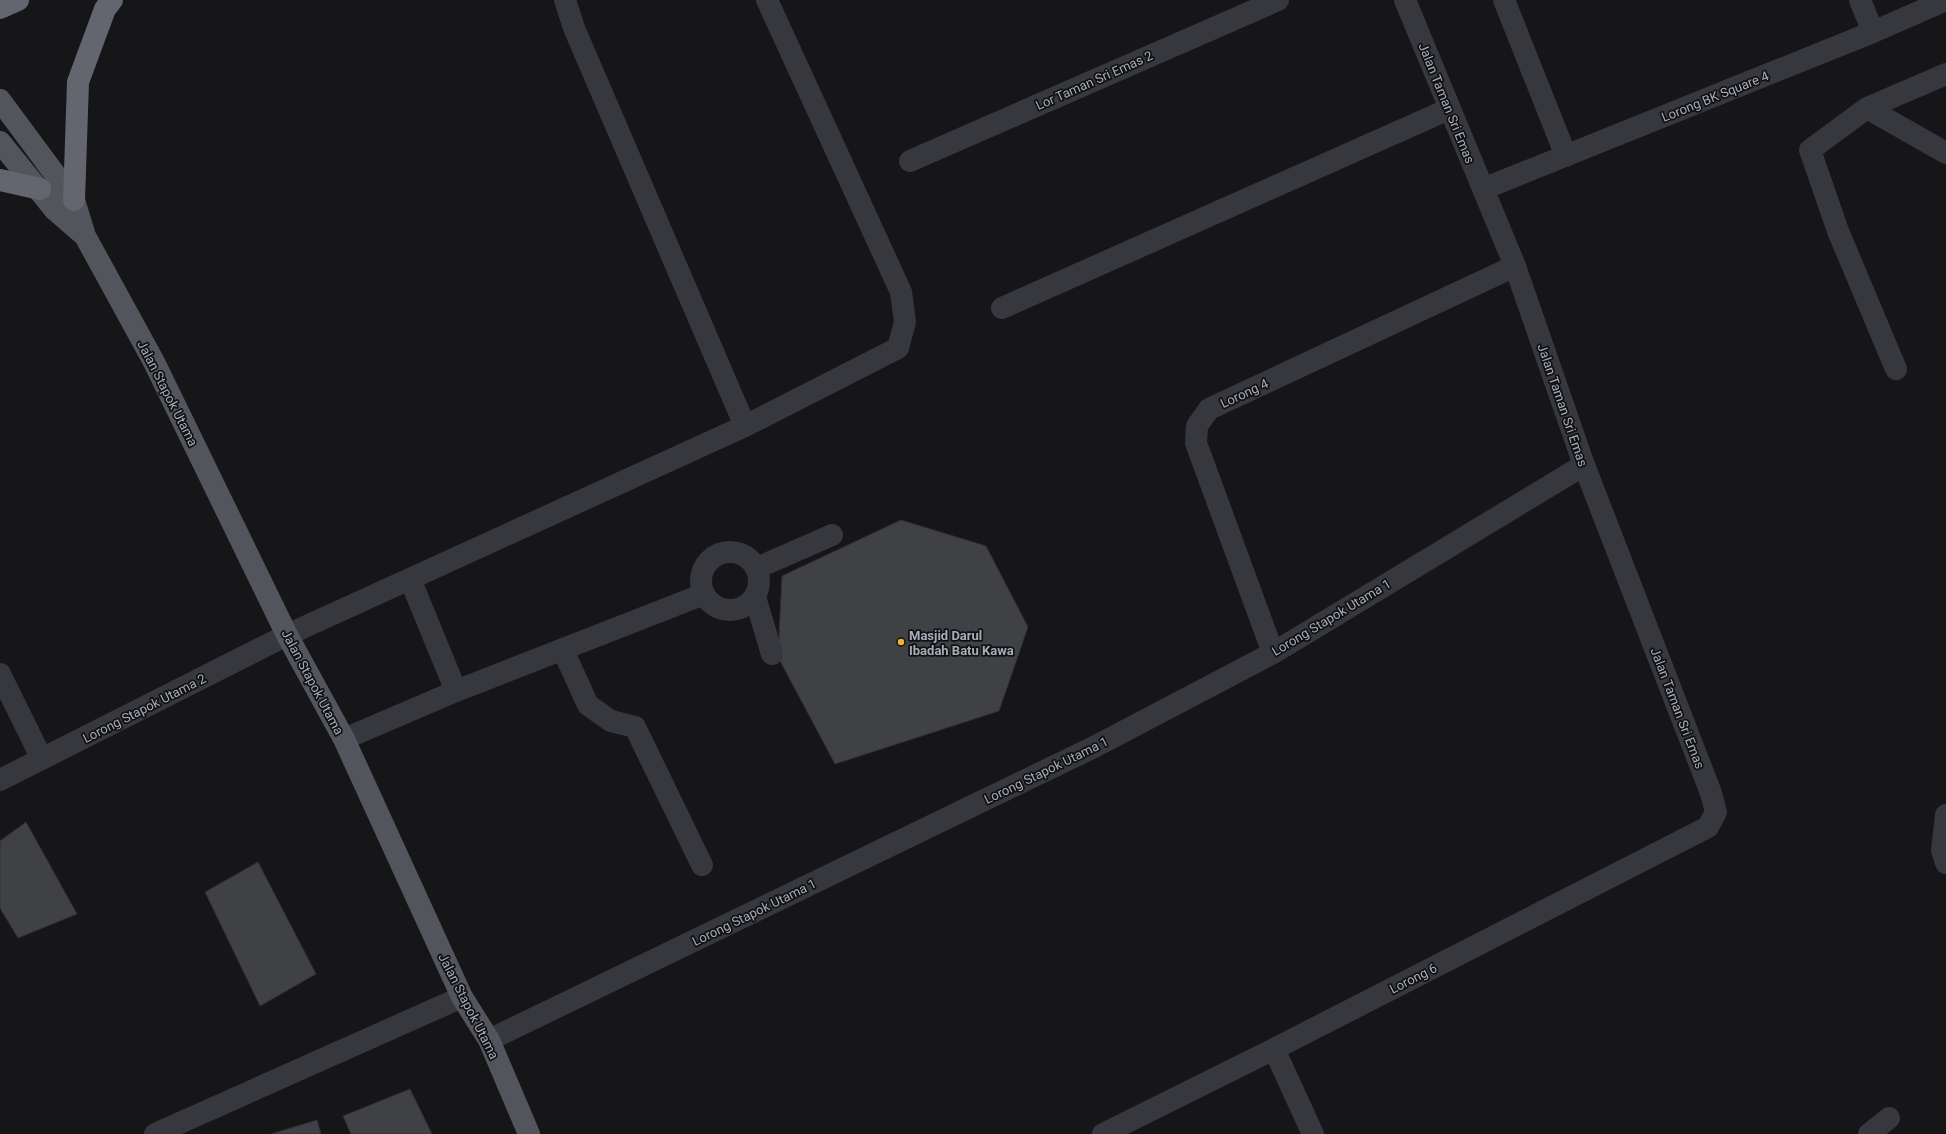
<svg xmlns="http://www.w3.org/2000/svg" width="1946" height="1134" font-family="Roboto,sans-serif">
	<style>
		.building { fill: #404145; stroke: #303034 }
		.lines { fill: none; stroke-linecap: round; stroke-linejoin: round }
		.minor { stroke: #37383d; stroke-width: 22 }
		.major { stroke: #53555c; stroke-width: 22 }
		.highway { stroke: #63666e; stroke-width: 22 }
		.poi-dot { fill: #f2b134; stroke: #111113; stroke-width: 1.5 }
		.labels { text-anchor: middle; stroke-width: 3.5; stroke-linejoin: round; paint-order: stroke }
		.street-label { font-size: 13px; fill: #a8adb8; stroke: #111113 }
		.poi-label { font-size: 13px; font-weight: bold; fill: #a8adb8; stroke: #111113; text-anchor: start }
	</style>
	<rect width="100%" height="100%" fill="#161618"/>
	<!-- building -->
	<path class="building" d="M901 520 986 546 1028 627 999 711 835 764 778 657 782 576Z
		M26 822 77 914 18 938 0 908V841Z
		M258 862 316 974 260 1006 205 892Z
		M410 1089 432 1134H351L343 1116Z
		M317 1120 321 1134H271Z"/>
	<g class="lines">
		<!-- minor -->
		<path class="minor" d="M565 0 574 28 745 426 898 348 905 322 901 292 767 0
			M1504 0 1566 156
			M1860 0 1873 32
			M1867 108 1946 153
			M910 161 1278 0
			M1483 189 1873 32 1946 0
			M1002 308 1449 109
			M1896 369 1838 231 1810 150 1867 108 1946 74
			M701 581a29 29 0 1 1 58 0a29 29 0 1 1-58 0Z
			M757 568 832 535
			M410 579 456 691
			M755 597 772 654
			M563 650 588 705 611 721 635 727 702 865
			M1273 653 1196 443 1197 426 1209 409 1515 266
			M0 674 42 759
			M344 739 456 691 704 594
			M0 780 287 635 745 426
			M1946 815 1942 850 1946 863
			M489 1040 1094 747 1273 653 1584 465
			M1274 1049 1313 1134
			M155 1134 462 997
			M1103 1134 1274 1049 1708 827 1716 812 1711 793 1584 465 1515 266 1405 0
			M1869 1134 1889 1118"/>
		<!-- major -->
		<path class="major" d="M0 100 74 200 85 236 154 362 287 635 344 739 462 997 489 1040 529 1134
			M0 142 55 210 85 236"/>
		<!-- highway -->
		<path class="highway" d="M0 8 18 0
			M0 180 40 189
			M74 200 78 82 105 9 112 0"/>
	</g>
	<!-- markers -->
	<circle class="poi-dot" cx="901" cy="642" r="4"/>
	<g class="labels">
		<!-- street labels -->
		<g class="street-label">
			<text transform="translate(1094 80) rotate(-24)" y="5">Lor Taman Sri Emas 2</text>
			<text transform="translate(1715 96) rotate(-22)" y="5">Lorong BK Square 4</text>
			<text transform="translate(1447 103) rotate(68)" y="5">Jalan Taman Sri Emas</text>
			<text transform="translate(168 393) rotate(63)" y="5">Jalan Stapok Utama</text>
			<text transform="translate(1244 393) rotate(-25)" y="5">Lorong 4</text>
			<text transform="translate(1563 405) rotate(71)" y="5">Jalan Taman Sri Emas</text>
			<text transform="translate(1331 617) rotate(-31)" y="5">Lorong Stapok Utama 1</text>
			<text transform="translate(313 682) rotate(62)" y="5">Jalan Stapok Utama</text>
			<text transform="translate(144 708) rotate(-27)" y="5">Lorong Stapok Utama 2</text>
			<text transform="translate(1678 708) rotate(69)" y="5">Jalan Taman Sri Emas</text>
			<text transform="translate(1046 770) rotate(-26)" y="5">Lorong Stapok Utama 1</text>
			<text transform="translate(754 912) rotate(-26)" y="5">Lorong Stapok Utama 1</text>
			<text transform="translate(1413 978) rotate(-27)" y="5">Lorong 6</text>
			<text transform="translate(469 1006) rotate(63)" y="5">Jalan Stapok Utama</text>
		</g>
		<!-- poi labels -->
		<g class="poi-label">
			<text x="909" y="640">Masjid Darul<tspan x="909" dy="15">Ibadah Batu Kawa</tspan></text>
		</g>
	</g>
</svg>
